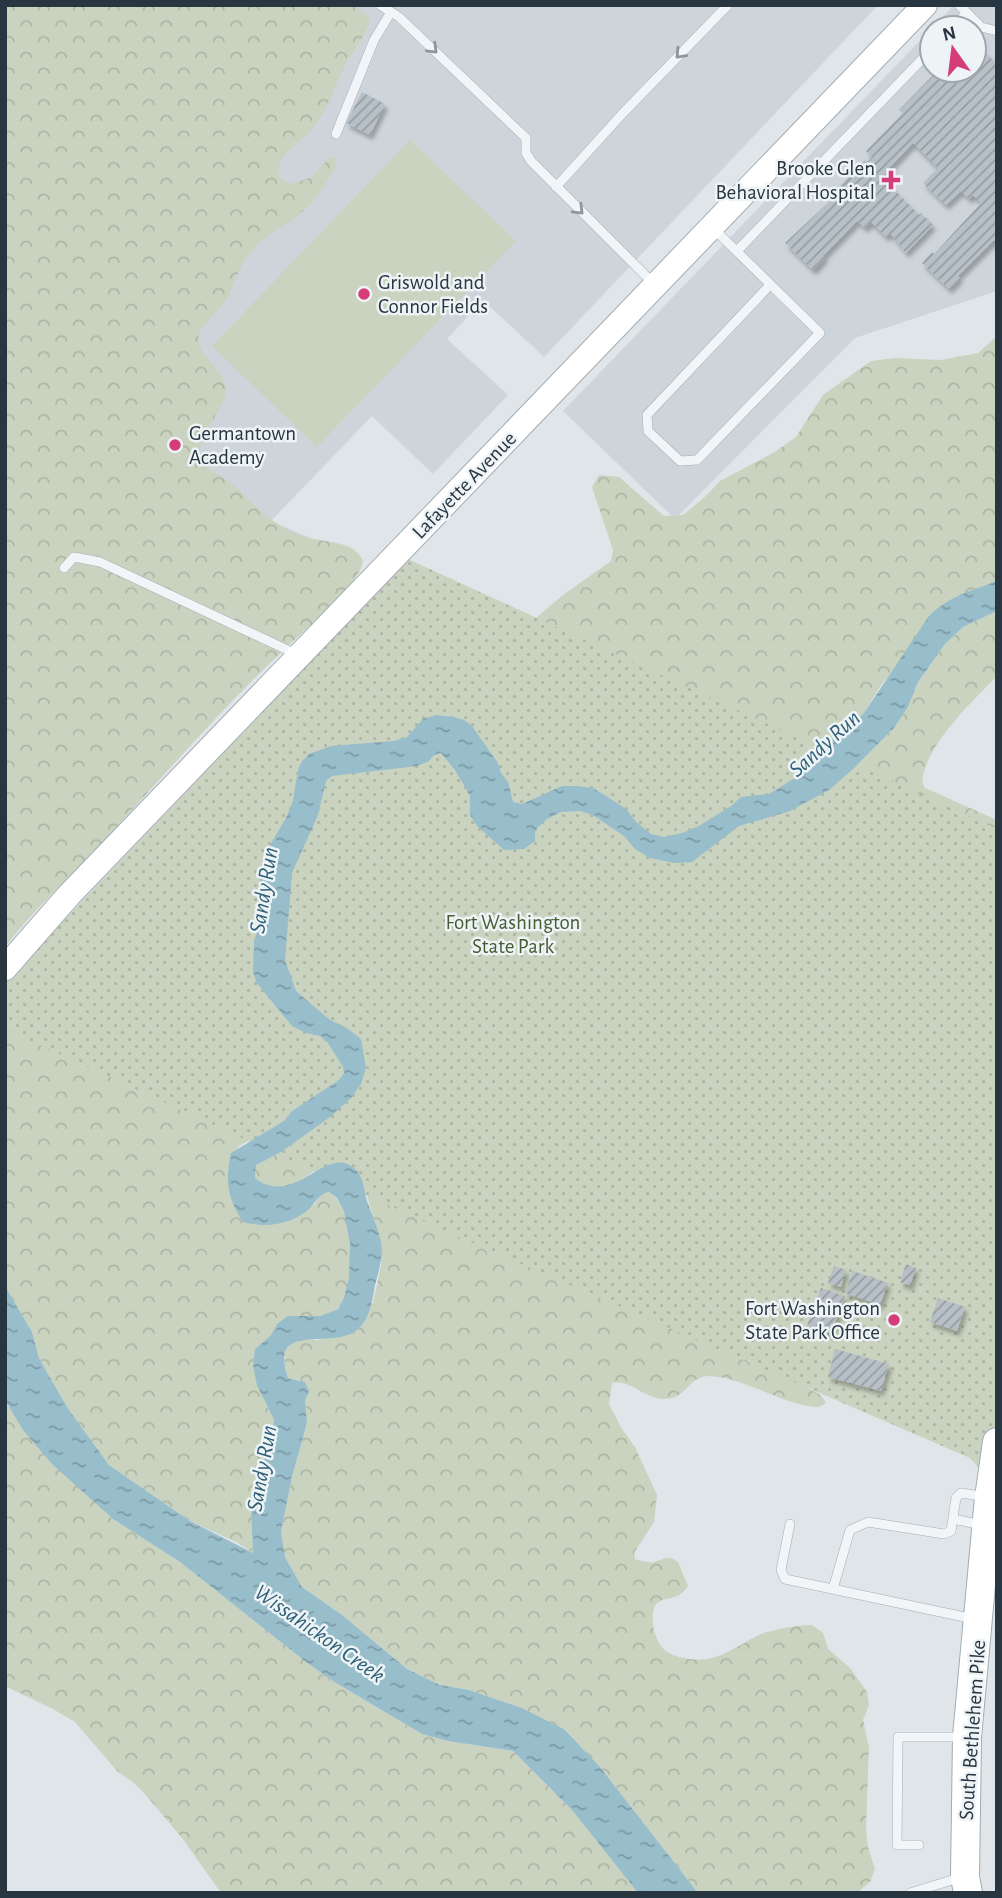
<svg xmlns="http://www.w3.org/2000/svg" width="1002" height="1898" font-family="'Alegreya Sans',sans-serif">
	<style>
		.built { fill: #cdd5db }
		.forest { fill: url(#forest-crowns) }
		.park { fill: url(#park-dots) }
		.pitch { fill: #c9d3bf }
		.water { fill: url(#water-ripples) }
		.building { fill: url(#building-hatch); filter: url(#shadow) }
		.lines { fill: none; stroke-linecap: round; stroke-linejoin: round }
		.service-casing { stroke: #a4adb3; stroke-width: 10 }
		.secondary-casing { stroke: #a4adb3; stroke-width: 26 }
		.primary-casing { stroke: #9eadb5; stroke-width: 30 }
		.service { stroke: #f2f5f7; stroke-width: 9 }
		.secondary { stroke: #fff; stroke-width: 24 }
		.primary { stroke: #fff; stroke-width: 28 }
		.oneway { stroke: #8c969c }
		.poi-dot { fill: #d53d78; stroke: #eef4f6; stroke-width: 2.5 }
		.labels { text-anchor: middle; stroke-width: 5; stroke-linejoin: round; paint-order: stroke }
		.poi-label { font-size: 21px; fill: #273641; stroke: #eef4f6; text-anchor: end }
		.street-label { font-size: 21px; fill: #273641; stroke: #eef4f6 }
		.park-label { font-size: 21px; fill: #455d33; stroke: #eef4f6 }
		.water-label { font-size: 23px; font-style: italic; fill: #2f6077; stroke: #eef4f6 }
	</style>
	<defs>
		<pattern id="forest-crowns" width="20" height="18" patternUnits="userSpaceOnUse" patternTransform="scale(1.75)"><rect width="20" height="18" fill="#c9d3bf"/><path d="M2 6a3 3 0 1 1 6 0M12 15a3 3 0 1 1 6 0" fill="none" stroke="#adb6a5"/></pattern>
		<pattern id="park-dots" width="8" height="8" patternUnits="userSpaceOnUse" patternTransform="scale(1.75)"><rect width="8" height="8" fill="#c9d3bf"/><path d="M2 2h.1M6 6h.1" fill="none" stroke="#adb6a5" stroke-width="1.8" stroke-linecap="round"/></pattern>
		<pattern id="water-ripples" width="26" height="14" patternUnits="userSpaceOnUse" patternTransform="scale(1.75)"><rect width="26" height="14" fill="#98bdcb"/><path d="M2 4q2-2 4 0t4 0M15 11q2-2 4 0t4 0" fill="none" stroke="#7c9aa6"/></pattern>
		<pattern id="building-hatch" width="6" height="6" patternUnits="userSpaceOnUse" patternTransform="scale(1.75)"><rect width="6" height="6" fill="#b6c0c6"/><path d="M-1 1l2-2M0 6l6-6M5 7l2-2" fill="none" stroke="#949da2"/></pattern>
		<filter id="shadow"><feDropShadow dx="3" dy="5" stdDeviation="2" flood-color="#0004"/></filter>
	</defs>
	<rect width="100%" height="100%" fill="#dfe5e9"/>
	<!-- built -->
	<path class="built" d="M5 5H878L544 357 483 300 447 339 508 395 433 474 372 416 271 521 354 557 5 884Z
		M954 5H997V291L855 338 675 519 563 411 932 28V70H974V28H932Z"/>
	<!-- forest -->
	<path class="forest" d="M5 5H351L366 14 370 22C364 37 356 47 348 60 335 83 330 106 313 128 302 143 271 157 280 179L292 184 312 177 331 156 337 159C337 167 333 172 329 178 320 194 309 207 295 218 282 228 267 235 256 246 241 261 236 279 228 297 221 310 201 325 199 334 194 356 226 368 226 390 225 410 194 438 201 459 205 471 221 475 230 482 238 488 245 497 253 504 266 517 284 530 302 536 321 543 354 539 363 561 360 584 308 628 290 644 226 703 169 770 110 834 76 872 36 906 5 947Z
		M997 336V581L981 587 898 665 881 685 864 713 823 748 809 769 284 1121 239 1146 227 1171 314 1205 321 1194 329 1192C335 1197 340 1201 343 1209 352 1228 356 1296 336 1310 321 1320 295 1321 277 1324L271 1335 255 1349 265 1402 274 1420 273 1435 265 1454 257 1498 251 1513 253 1553 238 1543 190 1521 109 1465 69 1410 52 1381 39 1358 32 1332 5 1286V1009L529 624 563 595 611 561 613 550 592 487 599 475 619 477 664 516 683 515 707 495 720 481 773 453 796 437 823 395 871 361 895 358 941 360 978 353Z
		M997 611V676C972 702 926 744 922 782L925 788 997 820V864L796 1382 821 1395 826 1403 819 1407C780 1405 748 1378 709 1376 688 1376 687 1400 663 1399 644 1398 631 1379 612 1383L609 1404 622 1429 635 1447 657 1495 654 1522 634 1553 635 1559C641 1561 648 1563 654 1562 665 1559 667 1555 678 1562L688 1586C677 1603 666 1594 655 1605 651 1616 652 1630 658 1641 663 1651 669 1654 679 1657 716 1666 728 1650 759 1635 770 1630 801 1624 812 1625L823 1633 828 1649 850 1668 867 1692 869 1705 863 1720 869 1747 866 1829 868 1847 875 1869 870 1882 857 1893H698L600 1767 564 1729 522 1708 469 1690 440 1685 407 1669 342 1615 302 1587 285 1557 281 1532 292 1477 307 1424 305 1401 309 1391 300 1380 288 1378C283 1362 281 1342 302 1339 308 1338 314 1341 319 1340 329 1336 362 1310 373 1303L381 1266V1244L363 1182 315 1170C294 1186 278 1195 255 1178L256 1165 281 1152 853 769 894 728 908 707 918 682 945 644 963 627Z
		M5 1400 8 1406 52 1463 113 1519 180 1562 306 1662 336 1683 422 1734 448 1741 513 1751 572 1810 638 1893H221L182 1838 144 1793 135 1784 117 1771 75 1722 53 1709 5 1686Z"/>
	<!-- park -->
	<path class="park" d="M408 559 997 829V1488L970 1458 445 1231 5 1029V982Z"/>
	<!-- pitch -->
	<path class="pitch" d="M410 140 516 241 317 447 212 346Z"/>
	<!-- water -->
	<path class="water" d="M997 581V611L963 627 945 644 918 682 908 707 894 728 853 769 829 790 790 811 739 826 692 862 674 863 650 858 635 849 624 836 593 815 580 811 561 812 547 819 535 830V841L524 849 504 850 477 826 470 815V796L455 770 441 753 434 755 429 761 417 766 332 776 326 781 318 815 292 873 285 960 296 991 330 1020 347 1028 361 1039 366 1068 361 1084 351 1098 330 1117 281 1152 256 1165 255 1178C296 1210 328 1139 357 1171 364 1180 364 1191 367 1201 372 1215 378 1228 381 1242 383 1257 379 1271 375 1285 372 1301 370 1322 354 1332 327 1349 269 1321 288 1378L305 1382 309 1391 305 1401 307 1423 292 1477 281 1532 285 1557 302 1587 342 1615 407 1669 440 1685 469 1690 522 1708 564 1729 600 1767 698 1893H638L572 1810 513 1751 448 1741 422 1734 336 1683 306 1662 180 1562 113 1519 52 1464 23 1430 5 1400V1286L32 1332 39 1358 52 1381 69 1410 109 1465 190 1521 253 1553 251 1513 257 1498 265 1454 273 1435 274 1420 257 1385 253 1366 255 1349 271 1335 277 1324 288 1316H321L338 1309 344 1298 349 1278 350 1244 344 1211 337 1198 329 1192C317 1194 314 1207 304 1213 287 1225 263 1228 243 1222 227 1197 225 1181 231 1153L284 1121 292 1111 339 1080 344 1073 343 1067 328 1043 320 1036 306 1033 292 1026 256 982 253 971 254 941 259 926 260 869 265 854 286 818 293 801 298 770 302 761 309 754 331 746 394 741 407 737 423 719 436 715 454 717 464 720 472 726 498 763 501 773 508 782 513 802 522 804 562 786H577L593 788 603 794 626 809 636 822 651 834 664 837 682 833 699 826 731 806 741 797 769 794 809 769 823 748 864 713 929 616C949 596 971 591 997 581Z"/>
	<!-- building -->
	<path class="building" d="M974 42 997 64V243L994 240 958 276 960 278 949 289 922 263 932 252 934 254 981 203 973 195 969 199 961 191 946 205 923 183 938 168 913 143 889 168 893 172 885 180 919 215 921 213 933 225 906 253 890 233 886 237 871 222 865 228 857 221 823 256 825 258 813 270 785 243 833 198 830 196 865 160 867 162 872 157 866 151 903 113 899 110 938 70H974Z
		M362 92 385 104 370 135 346 123Z
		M906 1264 916 1268 910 1286 900 1282Z
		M834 1266 846 1270 841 1287 828 1283Z
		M853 1271 888 1283 880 1305 845 1293Z
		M821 1288 845 1296 831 1334 807 1326Z
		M938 1298 965 1307 957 1331 930 1322Z
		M835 1349 889 1364 881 1391 828 1377Z"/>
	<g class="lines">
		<defs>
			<path id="service" d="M380 5 399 17 526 138V153L531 161 655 285
				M959 5 981 27 997 31
				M952 28 966 14
				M336 134 374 40 391 12
				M556 187 623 113 728 5
				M714 229 820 333 697 460 680 461 648 431 647 415 770 285
				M737 251 932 49
				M64 568 74 557 100 562 298 655
				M953 1519 982 1525
				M790 1524 781 1570 785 1579 974 1619
				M833 1589 850 1530 868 1522 944 1534 951 1531 956 1498 961 1493 987 1497
				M919 1845H897L898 1737H962
				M910 1893 962 1877"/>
			<path id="secondary" d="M5 968 69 895 925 5"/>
			<path id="primary" d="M968 1893 965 1877 967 1737 989 1498 997 1442"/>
		</defs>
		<!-- service casing -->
		<use href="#service" class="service-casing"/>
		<!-- secondary casing -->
		<use href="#secondary" class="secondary-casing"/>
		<!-- primary casing -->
		<use href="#primary" class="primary-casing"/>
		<!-- service -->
		<use href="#service" class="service"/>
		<!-- secondary -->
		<use href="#secondary" class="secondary"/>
		<!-- primary -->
		<use href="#primary" class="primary"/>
	</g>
	<!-- one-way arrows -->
	<defs><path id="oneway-chevron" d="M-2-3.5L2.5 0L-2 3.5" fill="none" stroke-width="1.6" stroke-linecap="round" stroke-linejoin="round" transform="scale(1.75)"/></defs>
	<g class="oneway">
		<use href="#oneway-chevron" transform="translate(433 49) rotate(44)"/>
		<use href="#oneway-chevron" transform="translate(680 54) rotate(134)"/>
		<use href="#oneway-chevron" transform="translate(579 210) rotate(45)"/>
	</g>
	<!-- markers -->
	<g class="poi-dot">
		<path d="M887.5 169.5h7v7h7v7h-7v7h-7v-7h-7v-7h7z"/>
		<circle cx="364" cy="294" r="7"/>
		<circle cx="175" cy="445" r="7"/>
		<circle cx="894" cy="1320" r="7"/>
	</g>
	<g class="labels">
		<!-- poi labels -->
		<g class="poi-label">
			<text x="875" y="175">Brooke Glen<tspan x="875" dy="24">Behavioral Hospital</tspan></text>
			<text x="378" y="289" text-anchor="start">Griswold and<tspan x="378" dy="24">Connor Fields</tspan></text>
			<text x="189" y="440" text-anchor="start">Germantown<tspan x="189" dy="24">Academy</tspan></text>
			<text x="880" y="1315">Fort Washington<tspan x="880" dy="24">State Park Office</tspan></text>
		</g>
		<!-- street labels -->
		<g class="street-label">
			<text transform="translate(464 485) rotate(-46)" y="7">Lafayette Avenue</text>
			<text transform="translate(972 1730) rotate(-86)" y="7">South Bethlehem Pike</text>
		</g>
		<!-- park labels -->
		<g class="park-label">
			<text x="513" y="929">Fort Washington<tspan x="513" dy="24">State Park</tspan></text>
		</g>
		<!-- water labels -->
		<g class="water-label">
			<text transform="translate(824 743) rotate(-42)" y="8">Sandy Run</text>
			<text transform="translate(263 890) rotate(-81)" y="8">Sandy Run</text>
			<text transform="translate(261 1468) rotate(-80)" y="8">Sandy Run</text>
			<text transform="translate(320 1633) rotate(35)" y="8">Wissahickon Creek</text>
		</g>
	</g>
	<!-- border -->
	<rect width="1002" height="1898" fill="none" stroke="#273641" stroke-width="14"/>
	<!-- north arrow -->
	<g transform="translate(953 49) rotate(346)"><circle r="33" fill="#eef4f6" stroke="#9ea8ae" stroke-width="2"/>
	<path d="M0-5L12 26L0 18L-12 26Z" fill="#d53d78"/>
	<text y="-10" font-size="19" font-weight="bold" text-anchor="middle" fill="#273641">N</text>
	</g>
</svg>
